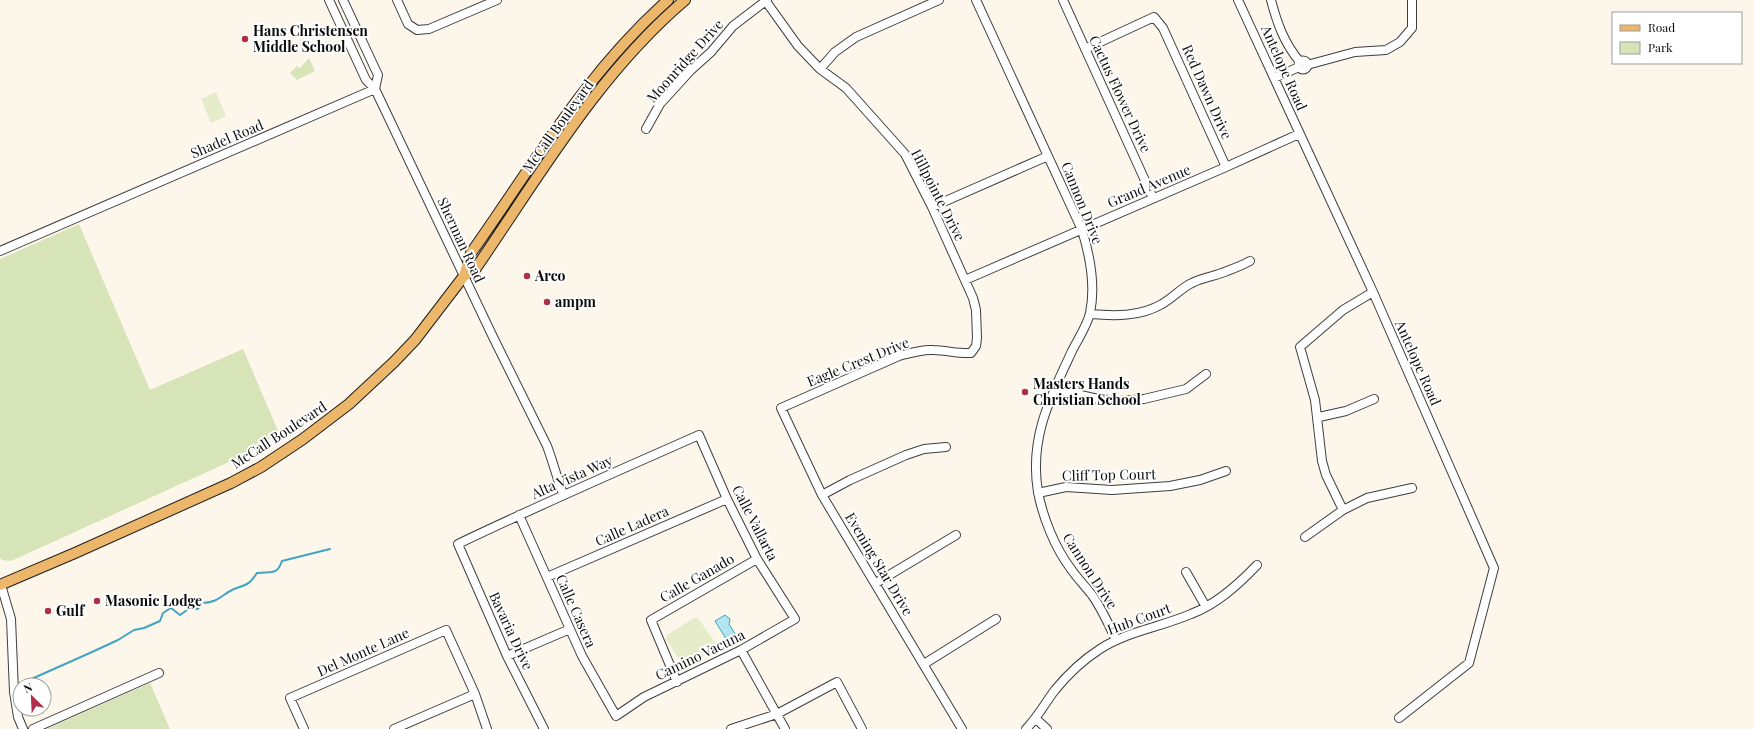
<svg xmlns="http://www.w3.org/2000/svg" width="1754" height="729" font-family="'Playfair Display',serif">
	<style>
		.green { fill: #d7e4b8 }
		.pitch { fill: #e6ecc9 }
		.water { fill: #b3e4f1; stroke: #40a4c2 }
		.lines { fill: none; stroke-linecap: round; stroke-linejoin: round }
		.stream { stroke: #40a4c2; stroke-width: 2 }
		.minor-casing { stroke: #3e3e3e; stroke-width: 10 }
		.major-casing { stroke: #1c1c1c; stroke-width: 12 }
		.minor { stroke: #fff; stroke-width: 8 }
		.major { stroke: #edb76b; stroke-width: 10 }
		.poi-dot { fill: #af2f4b; stroke: #fff; stroke-width: 1.5 }
		.labels { text-anchor: middle; stroke-width: 4; stroke-linejoin: round; paint-order: stroke }
		.poi-label { font-size: 14px; font-weight: bold; fill: #0b0b0b; stroke: #fff; text-anchor: start }
		.street-label { font-size: 14px; fill: #0b0b0b; stroke: #fff }
	</style>
	<rect width="100%" height="100%" fill="#fdf6eb"/>
	<!-- green -->
	<path class="green" d="M309 58 315 71 297 80 290 73 297 66 300 68Z
		M79 224 150 390 243 349 279 433 240 457 11 561 2 560 0 557V259Z
		M150 683 170 729H47Z"/>
	<!-- pitch -->
	<path class="pitch" d="M216 92 226 116 211 123 201 99Z
		M694 618H698L716 644 715 648 687 667 683 666 666 639 667 635Z"/>
	<!-- water -->
	<path class="water" d="M725 615 730 619 729 624 737 637 728 642 715 621Z"/>
	<g class="lines">
		<!-- stream -->
		<path class="stream" d="M27 681 92 652 118 640 134 630 144 628 160 621 163 613 171 608 180 615 190 608 198 609 202 603C218 603 221 595 234 589 247 584 248 586 257 573 270 571 277 576 282 561L330 549"/>
		<defs>
			<path id="minor" d="M329 0 366 80 375 89 493 337 547 446C553 462 557 478 563 494
				M343 0 378 75 375 89
				M397 0 408 24 417 30 429 29 497 0
				M765 0 798 46 820 69 846 88 905 154 932 207 973 298 976 310 977 338 976 346 971 353C958 354 946 350 933 350 922 349 910 353 899 356L781 408 822 495 962 729
				M976 0 1082 230C1090 256 1096 285 1090 313 1087 326 1078 339 1072 351 1050 398 1029 438 1038 492 1043 518 1055 548 1071 569 1077 578 1085 586 1092 595 1102 609 1109 625 1116 640
				M1063 0 1153 198
				M1238 0 1373 292 1494 568 1469 663 1399 718
				M1271 0C1277 23 1284 43 1300 62
				M1085 49 1154 17 1163 28 1226 167
				M1298.5 65a4.5 4.5 0 1 1 9 0a4.5 4.5 0 1 1-9 0Z
				M1307 65 1355 52 1386 50 1400 42 1412 28V0
				M820 69 835 52 856 37 939 0
				M1274 78 1299 67
				M646 129 660 104 691 70 711 52 733 26 767 0
				M932 207 1048 156
				M0 251 375 89
				M965 280 1226 167 1299 134
				M1090 314C1114 316 1140 317 1162 304 1173 298 1181 288 1192 283 1204 277 1216 276 1227 271 1235 268 1243 265 1250 261
				M1054 389 1098 399 1120 401 1144 399 1186 389 1206 374
				M1319 417 1346 411 1374 399
				M1038 493 1066 487 1112 490 1170 486 1200 480 1226 471
				M822 495 850 480 906 455 924 449 946 447
				M1343 510 1326 475 1322 461 1315 400 1300 347 1343 310 1373 292
				M519 515 582 656 616 716 644 697 741 650 795 619 757 559 727 499 699 435C618 471 537 506 458 544L507 656 544 729
				M1305 537 1343 510 1367 498 1412 488
				M1186 572 1206 607
				M547 577 727 499
				M876 583 956 535
				M1 585 11 619 14 692 18 717 23 729
				M741 650 785 729
				M507 656 570 629
				M924 664 996 619
				M677 682 651 620 757 559
				M1036 719 1047 729
				M33 729 159 673
				M304 729 290 698 446 630 475 694 487 729
				M394 729 475 694
				M731 729 777 714 837 682 862 729
				M1026 729C1038 717 1045 703 1055 690 1068 674 1083 660 1100 649 1128 631 1161 627 1191 614 1217 604 1238 585 1257 565"/>
			<path id="major" d="M464 276 476 268C540 175 598 74 685 0
				M0 585 75 553 231 483 261 467 303 439 349 404 394 362 415 340 464 276 471 253C534 164 585 74 668 0"/>
		</defs>
		<!-- minor casing -->
		<use href="#minor" class="minor-casing"/>
		<!-- major casing -->
		<use href="#major" class="major-casing"/>
		<!-- minor -->
		<use href="#minor" class="minor"/>
		<!-- major -->
		<use href="#major" class="major"/>
	</g>
	<!-- markers -->
	<g class="poi-dot">
		<circle cx="245" cy="39" r="4"/>
		<circle cx="527" cy="276" r="4"/>
		<circle cx="547" cy="302" r="4"/>
		<circle cx="1025" cy="392" r="4"/>
		<circle cx="97" cy="601" r="4"/>
		<circle cx="48" cy="611" r="4"/>
	</g>
	<g class="labels">
		<!-- poi labels -->
		<g class="poi-label">
			<text x="253" y="36">Hans Christensen<tspan x="253" dy="16">Middle School</tspan></text>
			<text x="535" y="281">Arco</text>
			<text x="555" y="307">ampm</text>
			<text x="1033" y="389">Masters Hands<tspan x="1033" dy="16">Christian School</tspan></text>
			<text x="105" y="606">Masonic Lodge</text>
			<text x="56" y="616">Gulf</text>
		</g>
		<!-- street labels -->
		<g class="street-label">
			<text transform="translate(685 61) rotate(-48)" y="5">Moonridge Drive</text>
			<text transform="translate(1284 68) rotate(66)" y="5">Antelope Road</text>
			<text transform="translate(1207 92) rotate(66)" y="5">Red Dawn Drive</text>
			<text transform="translate(1120 94) rotate(65)" y="5">Cactus Flower Drive</text>
			<text transform="translate(558 126) rotate(-54)" y="5">McCall Boulevard</text>
			<text transform="translate(227 139) rotate(-23)" y="5">Shadel Road</text>
			<text transform="translate(1149 186) rotate(-23)" y="5">Grand Avenue</text>
			<text transform="translate(938 195) rotate(63)" y="5">Hillpointe Drive</text>
			<text transform="translate(1082 203) rotate(68)" y="5">Cannon Drive</text>
			<text transform="translate(461 240) rotate(65)" y="5">Sherman Road</text>
			<text transform="translate(858 362) rotate(-22)" y="5">Eagle Crest Drive</text>
			<text transform="translate(1418 363) rotate(66)" y="5">Antelope Road</text>
			<text transform="translate(279 435) rotate(-33)" y="5">McCall Boulevard</text>
			<text transform="translate(1109 475) rotate(-1)" y="5">Cliff Top Court</text>
			<text transform="translate(572 477) rotate(-24)" y="5">Alta Vista Way</text>
			<text transform="translate(755 523) rotate(63)" y="5">Calle Vallarta</text>
			<text transform="translate(632 526) rotate(-24)" y="5">Calle Ladera</text>
			<text transform="translate(879 564) rotate(59)" y="5">Evening Star Drive</text>
			<text transform="translate(1090 571) rotate(57)" y="5">Cannon Drive</text>
			<text transform="translate(697 578) rotate(-30)" y="5">Calle Ganado</text>
			<text transform="translate(576 611) rotate(66)" y="5">Calle Casera</text>
			<text transform="translate(1139 619) rotate(-20)" y="5">Hub Court</text>
			<text transform="translate(511 631) rotate(65)" y="5">Bavaria Drive</text>
			<text transform="translate(363 652) rotate(-24)" y="5">Del Monte Lane</text>
			<text transform="translate(700 655) rotate(-26)" y="5">Camino Vacuna</text>
		</g>
	</g>
	<!-- legend -->
	<rect x="1612" y="12" width="130" height="52" fill="#ffffff" stroke="#9d9d9d"/>
	<rect x="1620" y="25" width="20" height="6" fill="#edb76b" stroke="#9d9d9d"/>
	<text x="1648" y="32" font-size="12" fill="#0b0b0b">Road</text>
	<rect x="1620" y="42" width="20" height="12" fill="#d7e4b8" stroke="#9d9d9d"/>
	<text x="1648" y="52" font-size="12" fill="#0b0b0b">Park</text>
	<!-- north arrow -->
	<g transform="translate(32 697) rotate(336)"><circle r="19" fill="#ffffff" stroke="#9d9d9d"/>
	<path d="M0-3L7 15L0 10L-7 15Z" fill="#af2f4b"/>
	<text y="-6" font-size="11" font-weight="bold" text-anchor="middle" fill="#0b0b0b">N</text>
	</g>
</svg>
